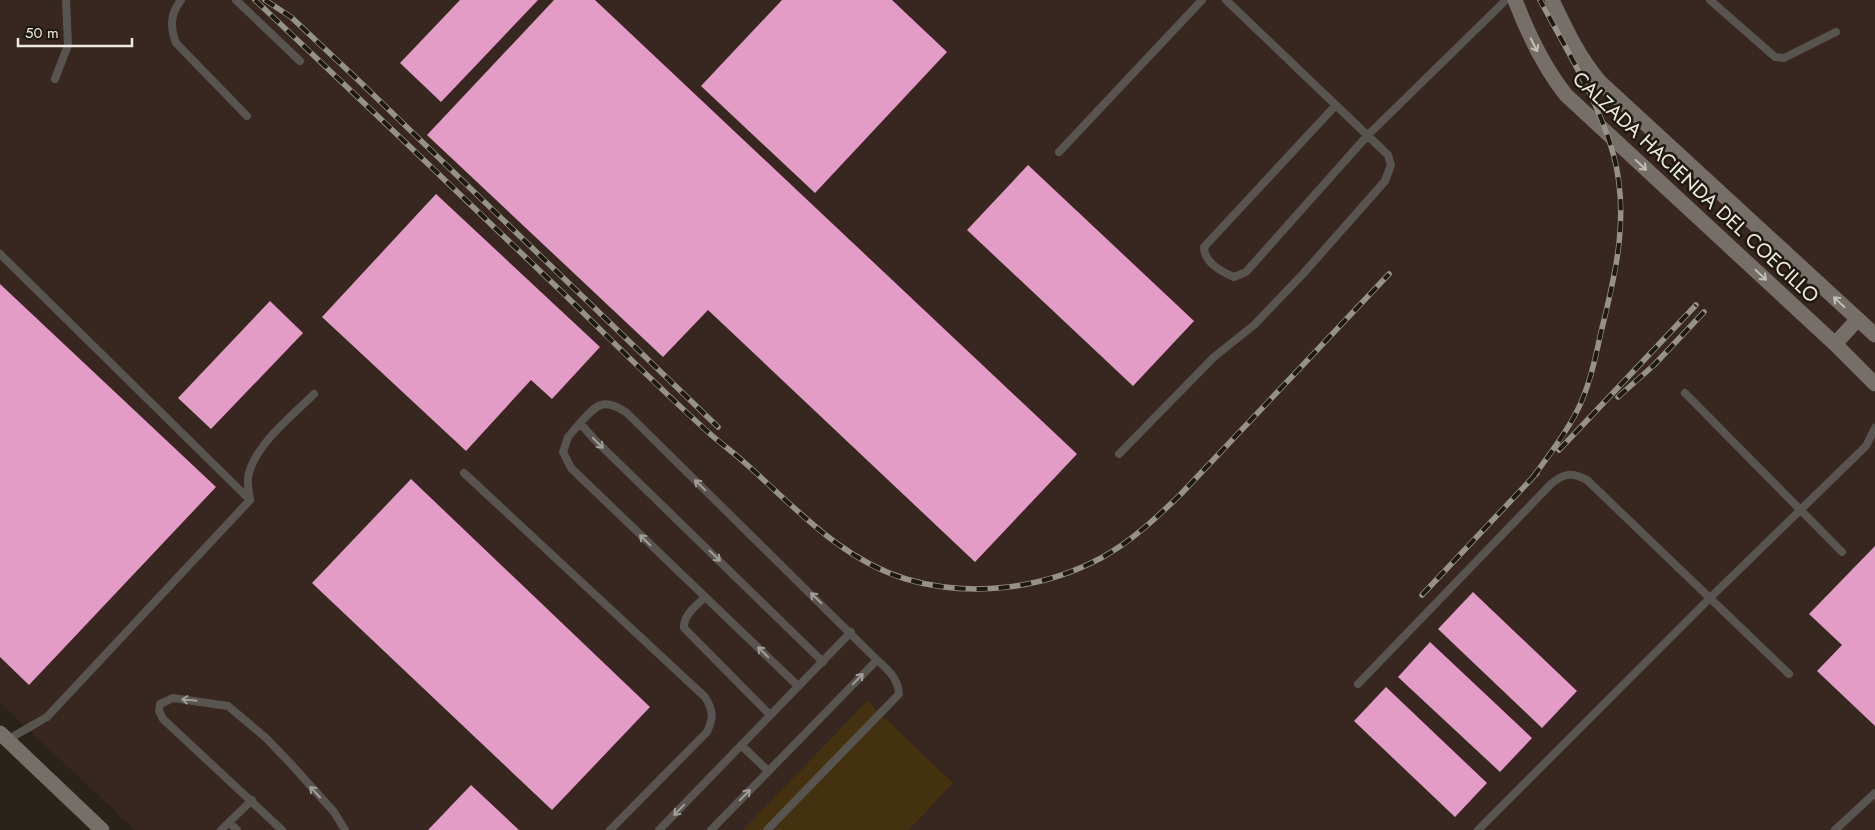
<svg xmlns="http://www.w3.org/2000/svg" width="1875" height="830" font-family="Jost,sans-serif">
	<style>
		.industrial { fill: #382620 }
		.green { fill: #43310f }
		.building { fill: #e39cc6 }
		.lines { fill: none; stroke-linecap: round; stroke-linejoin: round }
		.service { stroke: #585450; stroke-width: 8 }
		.secondary { stroke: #766f69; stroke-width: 15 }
		.rail-casing { stroke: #969189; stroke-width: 5.5 }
		.rail { stroke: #1f1910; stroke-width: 4; stroke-dasharray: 11; stroke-linecap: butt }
		.oneway { stroke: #c3beb8 }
		.oneway2 { stroke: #a29e9a }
		.labels { text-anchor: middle; stroke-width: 5; stroke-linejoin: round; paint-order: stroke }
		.street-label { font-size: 20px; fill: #ede9e3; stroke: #1f1910 }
	</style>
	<rect width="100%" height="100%" fill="#292319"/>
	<!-- industrial -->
	<path class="industrial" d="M0 0H1875V830H135L0 703Z"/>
	<!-- green -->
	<path class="green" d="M867 701 953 783 909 830H743Z"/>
	<!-- building -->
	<path class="building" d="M460 0H538L441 102 400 63Z
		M554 0H595L1077 454 975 562 708 310 663 357 427 135Z
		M782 0H892L947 52 815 193 701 86Z
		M1028 165 1194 321 1133 386 967 230Z
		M436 194 600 347 552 399 531 380 466 451 322 317Z
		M0 284 216 487 29 685 0 657Z
		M270 301 303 333 211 429 178 398Z
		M411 479 650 707 552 810 312 583Z
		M1875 546V726L1817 671 1842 645 1809 614Z
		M1473 592 1577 691 1542 728 1438 629Z
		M1430 642 1532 738 1500 772 1398 677Z
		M1386 687 1487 783 1455 817 1354 721Z
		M471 785 519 830H428Z"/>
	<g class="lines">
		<!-- service -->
		<path class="service" d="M181 0C170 14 170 27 176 43L247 116
			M236 0 300 61
			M1710 0 1775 57 1784 58 1836 32
			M55 79 68 45 66 0
			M1336 105 1204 247C1204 262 1222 272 1234 277L1246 272 1367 136 1506 0
			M1059 152 1202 0
			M0 254 250 500
			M1685 393 1842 552
			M580 423 568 437 563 452 571 468 798 686
			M1119 454 1214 357 1254 325 1302 275 1385 181 1391 165 1388 155 1226 0
			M464 473 705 697C713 710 714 717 707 732L610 830
			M705 597C697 605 683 615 684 628L770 715
			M1358 684 1551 484C1564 473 1572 472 1587 480L1789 674
			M7 740 47 717 250 500C249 492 246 481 249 473 257 443 293 415 314 394
			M741 745 768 771
			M229 822 237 830
			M221 830 252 800
			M282 830 163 719 159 711 160 704 173 698 228 706 266 738 291 764 334 812 345 830
			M659 830 851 632
			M711 830 877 660 627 413C604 397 597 404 580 423L595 440 823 662
			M767 830 899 694C898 678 888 670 877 660
			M1478 830 1711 597 1866 446 1875 428
			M1835 830 1875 793"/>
		<!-- secondary -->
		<path class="secondary" d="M1515 0C1528 34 1543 66 1566 95L1835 344 1875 384
			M1552 0C1566 29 1579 58 1600 82L1875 335
			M1835 344 1858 319
			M0 733 102 830"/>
		<defs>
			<path id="rail" d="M255 0C358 97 461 195 563 293 611 340 659 388 708 432 720 443 733 452 745 463 795 507 840 559 906 579 970 598 1043 589 1101 558 1131 542 1156 518 1180 495L1389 274
				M265 0 291 17 358 80 718 427
				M1618 397 1654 365 1704 312
				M1559 450 1696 305
				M1533 477C1548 457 1563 437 1575 415 1589 389 1595 360 1601 332 1616 273 1630 214 1613 153 1598 100 1566 49 1540 0
				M1422 595 1537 473"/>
		</defs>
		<!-- rail casing -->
		<use href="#rail" class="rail-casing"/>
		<!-- rail -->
		<use href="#rail" class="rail"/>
	</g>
	<!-- one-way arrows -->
	<defs><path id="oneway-shaft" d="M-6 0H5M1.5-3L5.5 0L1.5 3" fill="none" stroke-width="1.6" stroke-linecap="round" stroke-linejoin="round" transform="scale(1.25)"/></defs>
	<g class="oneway">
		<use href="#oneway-shaft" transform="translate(1534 45) rotate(63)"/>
		<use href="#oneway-shaft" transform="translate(1641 165) rotate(43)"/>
		<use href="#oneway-shaft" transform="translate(1761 275) rotate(43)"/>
		<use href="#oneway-shaft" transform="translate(1839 302) rotate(-137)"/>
	</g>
	<g class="oneway2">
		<use href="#oneway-shaft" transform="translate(598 443) rotate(45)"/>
		<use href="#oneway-shaft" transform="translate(700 485) rotate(-136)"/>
		<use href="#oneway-shaft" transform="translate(645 540) rotate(-136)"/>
		<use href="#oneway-shaft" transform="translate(715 556) rotate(44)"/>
		<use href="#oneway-shaft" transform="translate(816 598) rotate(-136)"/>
		<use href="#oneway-shaft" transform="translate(763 652) rotate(-135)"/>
		<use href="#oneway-shaft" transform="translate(858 679) rotate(-46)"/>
		<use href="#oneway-shaft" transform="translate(189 700) rotate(-174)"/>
		<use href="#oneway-shaft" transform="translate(315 792) rotate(-133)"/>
		<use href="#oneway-shaft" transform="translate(745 795) rotate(-46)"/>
		<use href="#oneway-shaft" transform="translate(679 810) rotate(134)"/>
	</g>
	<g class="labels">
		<!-- street labels -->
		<g class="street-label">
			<text transform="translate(1696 187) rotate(43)" y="7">CALZADA HACIENDA DEL COECILLO</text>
		</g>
	</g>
	<!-- scale -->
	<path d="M18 38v8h114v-8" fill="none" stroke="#ede9e3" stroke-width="2.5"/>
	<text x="25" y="38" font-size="15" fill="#ede9e3" stroke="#1f1910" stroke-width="4" paint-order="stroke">50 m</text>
</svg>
